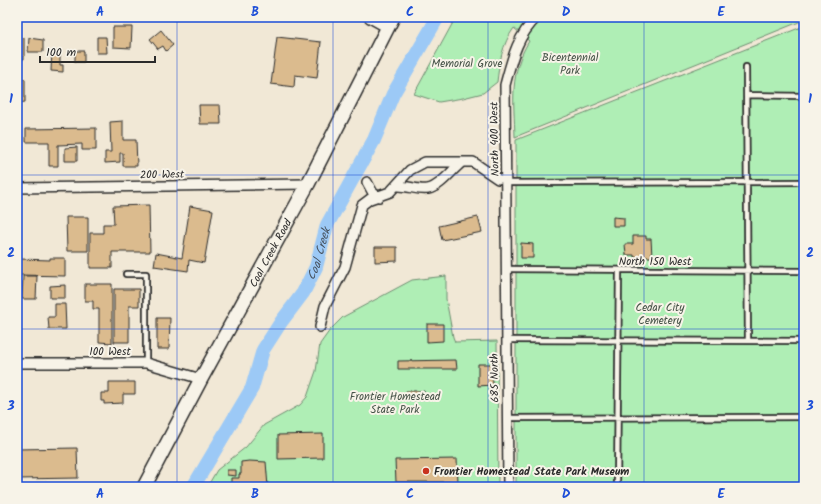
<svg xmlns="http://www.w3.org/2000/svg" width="821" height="504" font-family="Kalam,sans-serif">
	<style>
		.green { fill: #afeeb5; stroke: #6d8c70 }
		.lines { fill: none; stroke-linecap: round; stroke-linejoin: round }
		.river { stroke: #9cc9f6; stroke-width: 14 }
		.building { fill: #dbbb8e; stroke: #2b2b2b }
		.service-casing { stroke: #2b2b2b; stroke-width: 8 }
		.minor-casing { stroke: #2b2b2b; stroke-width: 12 }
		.tertiary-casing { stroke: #2b2b2b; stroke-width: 14 }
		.secondary-casing { stroke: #2b2b2b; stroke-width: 16 }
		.service { stroke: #f7f3e8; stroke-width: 4.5 }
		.minor { stroke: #f7f3e8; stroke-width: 9 }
		.tertiary { stroke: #f7f3e8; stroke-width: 11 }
		.secondary { stroke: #f7f3e8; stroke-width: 13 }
		.grid { fill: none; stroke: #1d4ed8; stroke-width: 1; stroke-opacity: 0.55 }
		.poi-dot { fill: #c8321e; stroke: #f7f3e8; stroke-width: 1.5 }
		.labels { text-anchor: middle; stroke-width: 4; stroke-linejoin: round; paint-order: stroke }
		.park-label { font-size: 11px; fill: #455247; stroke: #f7f3e8 }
		.street-label { font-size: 11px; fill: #2b2b2b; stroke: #f7f3e8 }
		.poi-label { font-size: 11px; font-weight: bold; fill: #2b2b2b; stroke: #f7f3e8; text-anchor: start }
		.water-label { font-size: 12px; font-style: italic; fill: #47525e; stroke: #f7f3e8 }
		.neatline { fill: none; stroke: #1d4ed8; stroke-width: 1.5 }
		.grid-label { font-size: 13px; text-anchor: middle; font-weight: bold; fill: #1d4ed8 }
	</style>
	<rect width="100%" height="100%" fill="#f1e8d6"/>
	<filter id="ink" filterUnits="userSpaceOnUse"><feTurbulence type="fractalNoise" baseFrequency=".025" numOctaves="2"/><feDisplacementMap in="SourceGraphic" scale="8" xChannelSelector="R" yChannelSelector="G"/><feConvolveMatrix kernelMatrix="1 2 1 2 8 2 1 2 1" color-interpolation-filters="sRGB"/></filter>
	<g filter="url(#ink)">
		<!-- green -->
		<path class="green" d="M456 17H804V20L515 137C514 100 509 74 529 41L514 28C502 44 499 64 497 82L483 93 463 98 439 102 414 94Z
			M804 26V487H516V140Z
			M446 276V299L453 337 455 342 497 341 498 487H207L217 470 246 447 264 425 300 405 307 397 316 371 320 344 330 330 343 317 412 280Z"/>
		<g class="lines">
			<!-- river -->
			<path class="river" id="s1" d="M193 487 252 388 263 350 281 322 303 293 316 267 327 225 374 140 393 94 438 17"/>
		</g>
		<!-- building -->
		<path class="building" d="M113 27H132L131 48 113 47Z
			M161 30 173 45 166 51 163 46 158 49 150 39Z
			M17 37 24 38V59H17Z
			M97 37H106L107 53H97Z
			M277 37 321 42 317 78 295 75 294 87 271 84Z
			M29 38 43 40V52H28Z
			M52 51 60 52V65H63V72L51 71Z
			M75 51H84V62H75Z
			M17 79H25V102L17 103Z
			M199 105H220L221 124H200Z
			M123 121V140H136L137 166H123V153H120V162L105 163V152H111L110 122Z
			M96 128V150H82V144L58 145V166H49V142H26V129Z
			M77 147V161H65V148Z
			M149 205 150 252H112V268H90V233H103V224H114L113 206Z
			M190 206 213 210 204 263 189 260 188 271 154 266 156 253 182 258Z
			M66 217H88V251H67Z
			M478 217 482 232 442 240 439 226Z
			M613 217 624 218V226H613Z
			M17 219H20L19 259H17Z
			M633 236H646V239H651L652 257H634V255H626L625 244H633Z
			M521 243 533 244V258H521Z
			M375 247H397V261L375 262Z
			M50 258H65V276L19 275 20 259 50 260Z
			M23 276H37L36 299H22Z
			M85 284H112V343L99 342V309H93V301H85Z
			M65 285V298H50V286Z
			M114 289H139V306H129V342H114Z
			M55 304H65L66 329H49L48 317H55Z
			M157 318H170L169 349H157Z
			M427 324H443V341L427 342Z
			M456 360 457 369H398V361Z
			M478 364H492L493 385 478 386Z
			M109 382H135V394H123V403L104 404V401H101V393H109Z
			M406 391H424V400H406Z
			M323 434V458L278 459V435Z
			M77 448 78 478 17 479V449Z
			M457 459 458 482H396L395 460Z
			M249 461 266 462 268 487H231V478H239V474H241V462Z
			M227 470H236V476L227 475Z"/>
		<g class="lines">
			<defs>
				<path id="service" d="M746 67 748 341
					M747 95 804 96
					M507 183 804 182
					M506 269 804 271
					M126 274H146V363
					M506 340 804 341
					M507 418 804 417
					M617 487 619 270"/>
				<path id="minor" d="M367 182 373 193 379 197
					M396 186C407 185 419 191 428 189 440 187 452 170 461 163
					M17 188 308 184
					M320 327 325 306 345 267 362 205 370 199 390 192 410 170 425 162H473L498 179
					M17 363H146L201 379
					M508 487 505 85C512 59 517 36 537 17"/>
				<path id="tertiary" d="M370 17 388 27"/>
				<g id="secondary">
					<path id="s2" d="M144 487 201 379 308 184 393 17"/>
				</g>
			</defs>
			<!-- service casing -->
			<use href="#service" class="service-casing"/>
			<!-- minor casing -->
			<use href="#minor" class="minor-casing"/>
			<!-- tertiary casing -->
			<use href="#tertiary" class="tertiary-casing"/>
			<!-- secondary casing -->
			<use href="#secondary" class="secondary-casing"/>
			<!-- service -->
			<use href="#service" class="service"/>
			<!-- minor -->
			<use href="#minor" class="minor"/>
			<!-- tertiary -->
			<use href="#tertiary" class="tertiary"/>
			<!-- secondary -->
			<use href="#secondary" class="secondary"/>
		</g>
	</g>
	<!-- grid -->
	<path class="grid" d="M177 17V487M333 17V487M488 17V487M644 17V487M17 175H804M17 329H804"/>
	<!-- markers -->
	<circle class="poi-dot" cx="426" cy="471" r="4"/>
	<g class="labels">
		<!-- park labels -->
		<g class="park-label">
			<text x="570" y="61">Bicentennial<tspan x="570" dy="13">Park</tspan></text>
			<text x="467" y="67">Memorial Grove</text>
			<text x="660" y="311">Cedar City<tspan x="660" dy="13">Cemetery</tspan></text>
			<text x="395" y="400">Frontier Homestead<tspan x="395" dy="13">State Park</tspan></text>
		</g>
		<!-- street labels -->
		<g class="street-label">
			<text transform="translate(494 139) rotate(-91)" y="4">North 400 West</text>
			<text transform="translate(162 174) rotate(-1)" y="4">200 West</text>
			<text dy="4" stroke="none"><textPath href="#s2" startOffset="266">Coal Creek Road</textPath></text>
			<text x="655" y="265">North 150 West</text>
			<text x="110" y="355">100 West</text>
			<text transform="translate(494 378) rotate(-91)" y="4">685 North</text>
		</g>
		<!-- poi labels -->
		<g class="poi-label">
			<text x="434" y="475">Frontier Homestead State Park Museum</text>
		</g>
		<!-- water labels -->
		<g class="water-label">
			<text dy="4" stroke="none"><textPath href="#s1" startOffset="267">Coal Creek</textPath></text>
		</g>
	</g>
	<!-- margin -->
	<rect width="821" height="504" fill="none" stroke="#f7f3e8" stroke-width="44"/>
	<!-- scale -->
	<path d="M40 56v6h115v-6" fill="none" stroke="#2b2b2b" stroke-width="2"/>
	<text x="46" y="56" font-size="12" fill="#2b2b2b" stroke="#f7f3e8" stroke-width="3" paint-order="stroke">100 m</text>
	<rect x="22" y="22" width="777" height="460" class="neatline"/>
	<g class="grid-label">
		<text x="100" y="16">A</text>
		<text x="255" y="16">B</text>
		<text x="410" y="16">C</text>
		<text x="566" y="16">D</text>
		<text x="721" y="16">E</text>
		<text x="11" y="103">1</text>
		<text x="810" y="103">1</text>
		<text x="11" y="257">2</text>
		<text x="810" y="257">2</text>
		<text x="11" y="410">3</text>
		<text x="810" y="410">3</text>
		<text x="100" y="498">A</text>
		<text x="255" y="498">B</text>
		<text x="410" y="498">C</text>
		<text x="566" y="498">D</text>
		<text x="721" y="498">E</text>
	</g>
</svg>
